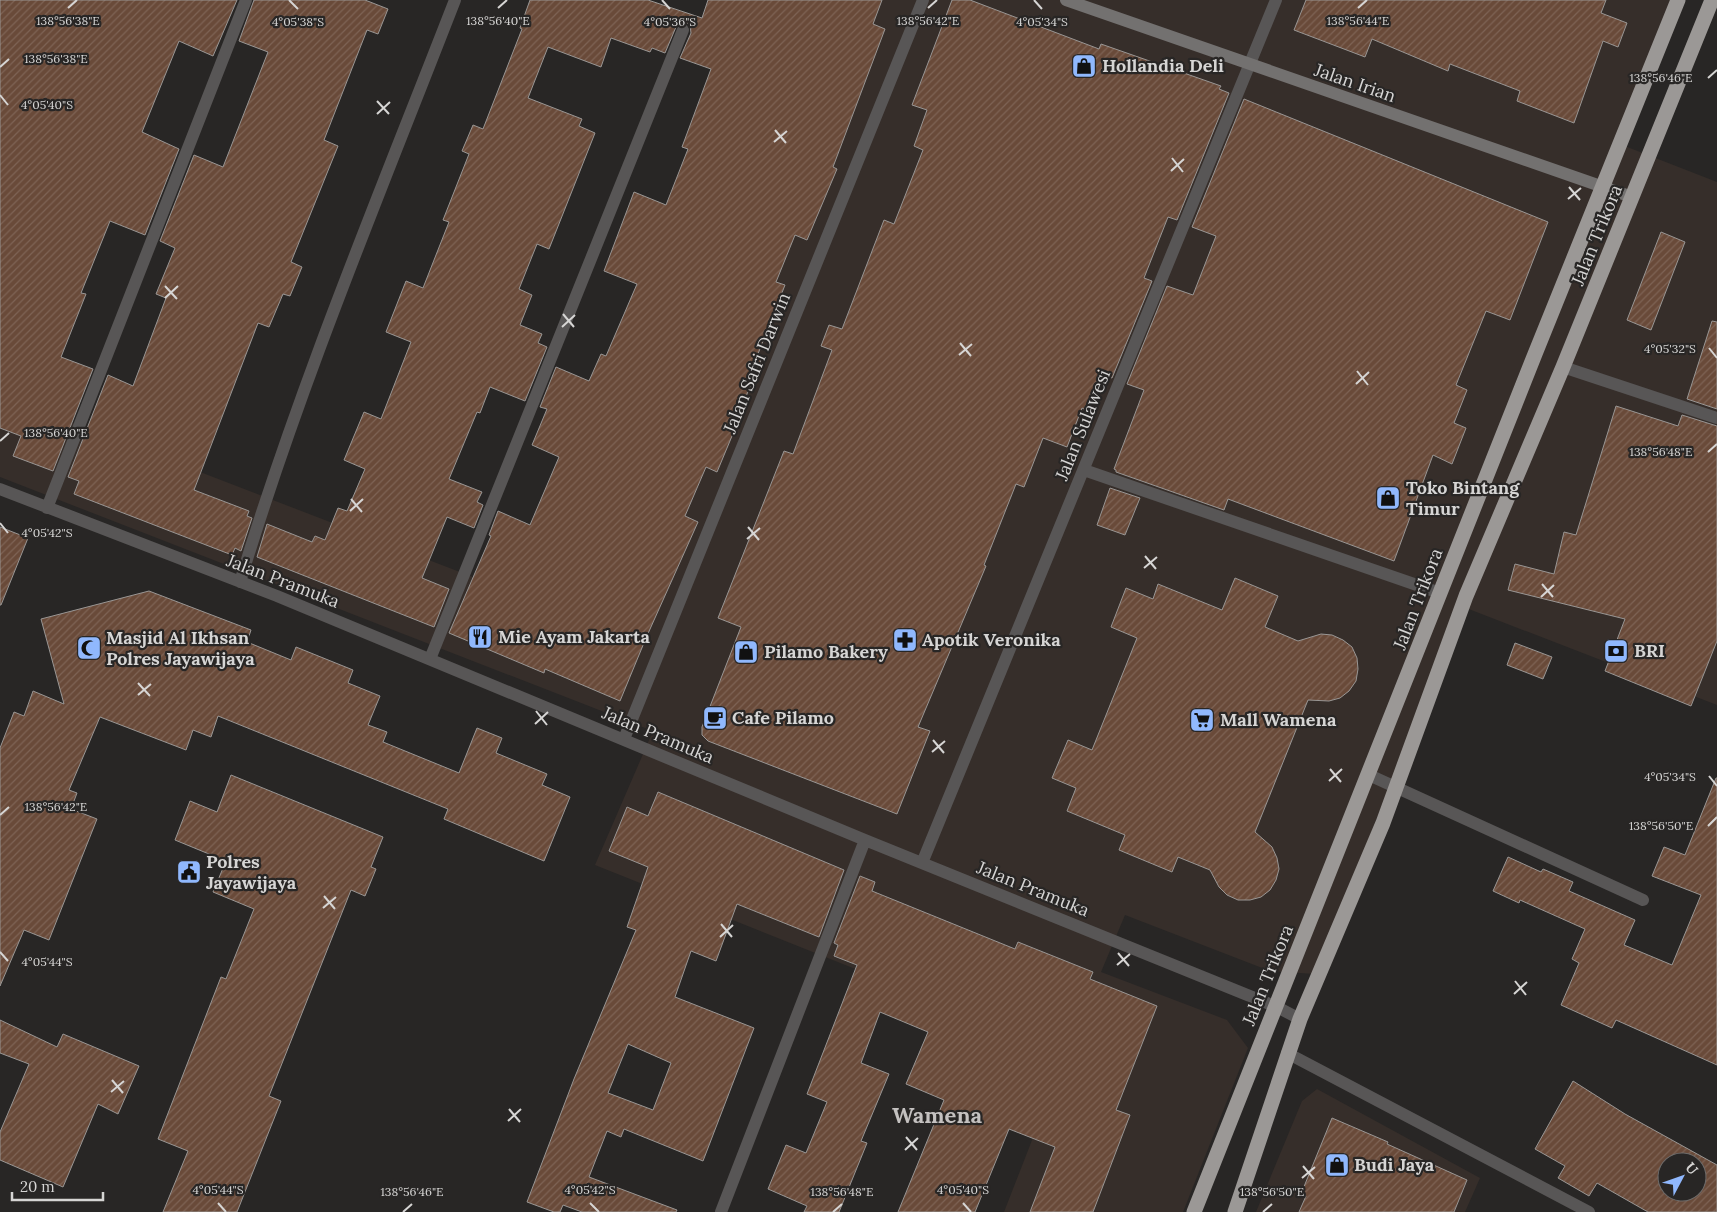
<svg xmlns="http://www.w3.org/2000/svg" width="1717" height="1212" font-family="Lora,serif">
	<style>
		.built { fill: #362e2a }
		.building { fill: url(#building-hatch); stroke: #999694; fill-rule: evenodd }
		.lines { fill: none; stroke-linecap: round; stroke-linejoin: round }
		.street { stroke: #585656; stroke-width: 12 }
		.secondary { stroke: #737170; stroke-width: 12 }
		.highway { stroke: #9b9896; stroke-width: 15 }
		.ticks { fill: none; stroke: #d6d5d4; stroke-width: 2 }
		.labels { text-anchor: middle; stroke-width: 4.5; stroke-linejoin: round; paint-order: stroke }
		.poi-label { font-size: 18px; font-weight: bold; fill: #d6d5d4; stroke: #282625; text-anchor: start }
		.street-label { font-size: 18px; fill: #d6d5d4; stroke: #282625 }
		.district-label { font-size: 22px; font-weight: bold; fill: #c4c1c0; stroke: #282625 }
		.ticks-label { font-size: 12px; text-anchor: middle; fill: #d6d5d4; stroke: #282625; stroke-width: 4.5; stroke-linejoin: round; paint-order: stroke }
	</style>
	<defs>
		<pattern id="building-hatch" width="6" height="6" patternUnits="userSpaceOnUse" patternTransform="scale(1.25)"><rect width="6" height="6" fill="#694a39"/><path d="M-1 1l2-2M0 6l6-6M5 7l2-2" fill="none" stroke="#7e6355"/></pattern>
	</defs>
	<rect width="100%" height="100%" fill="#282625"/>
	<!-- built -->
	<path class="built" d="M783 0H1671L1617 143 1717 182V705L1461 606 1315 974 1270 971 1125 915 1101 972 1227 1020 1248 1048 1183 1212H1004L1066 1053 595 865 653 731 0 477V395L569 614Z
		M1317 1089 1480 1178 1465 1212H1256L1302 1101Z"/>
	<!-- building -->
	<path class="building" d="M0 0H237L213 56 179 41 142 132 179 149 145 235 110 221 81 293 86 294 61 357 93 369 53 471 13 456 21 436 0 428Z
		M254 0H365L388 9 378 34 367 30 324 140 338 146 291 262 302 267 290 296 283 294 269 327 258 323 194 490 249 511 247 516 252 518 241 551 235 548 232 555 74 494 79 481 68 477 108 375 133 386 166 298 156 294 175 248 160 241 194 155 223 167 268 52 239 41Z
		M530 0H648L702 18 708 0H882L873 24 885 29 833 167 837 169 807 240 795 235 776 282 785 285 756 359 761 360 740 411 742 412 717 472 706 467 685 516 698 522 646 638 620 701 545 669 544 673 449 633 491 536 489 535 498 511 530 525 559 457 532 445 547 409 540 407 556 367 589 381 601 354 606 356 637 284 604 271 634 192 666 205 688 149 682 147 711 69 680 58 691 33 690 25 686 22 678 23 676 27 665 53 652 48 650 52 611 38 601 67 548 47 528 98 582 119 579 126 595 133 549 249 537 244 519 289 532 295 520 325 542 334 538 343 547 347 525 401 490 387 480 413 477 412 449 479 482 492 477 502 483 505 474 528 447 517 422 578 449 589 434 627 257 557 267 524 312 542 315 536 325 540 338 508 347 511 365 469 344 460 364 412 381 419 411 342 386 332 406 281 423 288 449 222 443 220 469 154 462 151 473 125 483 129 522 29 520 28Z
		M952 0H970L1099 49 1101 44 1221 86 1219 89 1229 93 1177 220 1168 217 1144 278 1152 281 1112 378 1100 374 1086 410 1082 408 1067 447 1043 438 1024 487 1016 484 984 565 986 566 918 727 930 731 897 814 708 741 702 735V727L741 627 718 618 784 451 793 454 832 350 821 346 829 325 842 329 884 220 894 224 923 150 914 146 927 110 912 105Z
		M1306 0H1606L1601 13 1627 23 1618 47 1603 41 1574 123 1517 101 1520 91 1450 64 1448 71 1372 39 1365 57 1294 30Z
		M1244 99 1548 222 1510 320 1486 311 1456 385 1467 390 1454 423 1466 428 1452 464 1433 455 1394 561 1228 499 1224 510 1116 472V470L1114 469 1144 390 1127 384 1167 286 1193 295 1216 236 1192 227Z
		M1661 232 1685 242 1651 330 1627 320Z
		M1712 321 1717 322V409L1687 399Z
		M1616 406 1678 426 1682 415 1717 426V641L1691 706 1605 671 1625 619 1508 590 1515 564 1554 574 1564 532 1576 535Z
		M1110 488 1140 498 1125 535 1097 525Z
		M0 527 28 538 1 605H0Z
		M1235 578 1278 596 1265 627 1298 641 1321 634 1332 635 1343 640 1352 647 1357 658 1358 669 1356 681 1349 691 1340 698 1329 701 1308 700 1255 832 1272 847 1277 858 1279 869 1276 880 1270 890 1261 897 1250 900H1238L1227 895 1219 887 1210 870 1178 857 1172 872 1119 850 1125 835 1067 811 1076 788 1052 778 1068 740 1092 750 1137 638 1111 627 1126 588 1153 599 1158 584 1222 610Z
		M149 591 251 630 247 642 291 660 296 647 353 670 348 683 380 696 368 725 387 732 383 742 459 773 477 728 502 738 496 753 547 774 542 785 570 797 544 861 444 819 448 809 218 716 211 737 193 730 186 750 100 717 69 790 77 793 71 809 97 819 49 940 24 930 0 986V748L14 712 24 716 33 691 64 704 41 619Z
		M1515 643 1552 657 1543 679 1507 665Z
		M231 775 383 837 371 867 376 869 365 896 351 890 269 1096 281 1101 237 1212H163L188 1151 158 1139 221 977 226 979 254 909 213 892 226 861 175 840 190 801 217 812Z
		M1716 778H1717V1065L1616 1020 1612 1028 1561 1005 1579 963 1572 959 1585 929 1520 900 1519 903 1493 891 1508 857 1541 872 1543 869 1573 882 1569 891 1635 920 1624 945 1672 965 1701 895 1652 876 1664 847 1685 855Z
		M658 792 844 870 819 937 737 904 716 961 691 951 675 997 754 1028 703 1161 624 1129 621 1137 607 1131 589 1177 677 1210 676 1212H582L563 1205 560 1212H554L527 1202 574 1079 636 930 627 927 648 867 609 851 627 807 648 816ZM628 1044 671 1063 653 1110 608 1093Z
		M860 876 875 882 872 891 1015 949 1018 942 1093 972 1090 979 1157 1006 1116 1110 1130 1115 1093 1212H1030L1055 1147 1009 1129 975 1212H898L944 1100 906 1084 928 1032 880 1012 861 1063 889 1074 861 1141 867 1143 839 1212H804L807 1206 768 1189 786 1145 806 1153 827 1102 807 1094 857 965 834 956 838 945 834 943Z
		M0 1020 57 1047 63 1034 139 1066 118 1114 98 1104 63 1187 0 1160V1132L29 1064 0 1053Z
		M1573 1081 1625 1114 1717 1165V1212H1648L1597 1183 1589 1196 1558 1178 1565 1166 1535 1149ZM1667 1162H1697V1192H1667Z
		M1332 1118 1388 1142 1387 1144 1467 1180 1454 1212H1299L1306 1196 1301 1194Z"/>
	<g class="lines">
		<!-- street -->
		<path class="street" d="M1563 367 1717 418
			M1084 470 1440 593
			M0 489 277 596 865 840 1277 1007 1300 1019
			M47 508 246 0
			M240 582C300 384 380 193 455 0
			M430 659 683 30
			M624 739 923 0
			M1369 775 1643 900
			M922 863 1276 0
			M1287 1053 1589 1212
			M721 1212 865 840"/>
		<!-- secondary -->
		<path class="secondary" d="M1066 0 1632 197"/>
		<!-- highway -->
		<path class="highway" d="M1194 1212 1535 354 1678 0
			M1235 1212 1300 1019 1383 823 1466 596 1563 367 1712 0"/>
	</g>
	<!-- ticks -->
	<path class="ticks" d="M289 0 298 9M662 0 670 9M1034 0 1042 9M68 8 77 0M498 8 507 0M928 8 937 0M1358 8 1367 0M0 67 9 59M1708 78 1717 70M0 95 8 105M377 101 389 114M377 114 390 102M775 130 786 143M774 142 787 131M1172 158 1183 172M1171 171 1184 159M1569 187 1580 200M1568 199 1581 188M165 286 177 299M165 298 178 286M563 314 574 327M562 327 575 315M960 343 971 356M1709 348 1717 358M959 355 972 344M1357 371 1368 385M1356 384 1369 372M0 441 9 433M1708 452 1717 444M351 499 362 512M350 511 363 499M0 523 8 533M748 527 759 540M747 539 760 528M1145 556 1156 569M1144 568 1157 557M1542 584 1553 597M1541 597 1554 585M138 683 150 696M138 695 151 684M536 711 547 725M535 724 548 712M933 740 944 753M932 752 945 741M1330 769 1341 782M1709 776 1717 786M1329 781 1342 769M0 815 9 807M1708 826 1717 817M324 896 335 909M323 908 336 897M721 924 732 937M720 937 733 925M0 952 8 961M1118 953 1129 966M1117 965 1130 954M1515 981 1526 995M1514 994 1527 982M112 1080 123 1093M111 1092 124 1081M509 1109 520 1122M508 1121 521 1109M906 1137 917 1150M905 1150 918 1138M1303 1166 1314 1179M1302 1178 1315 1167M218 1203 226 1212M590 1203 599 1212M963 1203 971 1212M403 1212 412 1204M833 1212 842 1204M1263 1212 1272 1204"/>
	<!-- icons -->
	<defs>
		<symbol id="shop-square" viewBox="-11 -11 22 22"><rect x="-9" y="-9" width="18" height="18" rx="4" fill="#90b8fd" stroke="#282625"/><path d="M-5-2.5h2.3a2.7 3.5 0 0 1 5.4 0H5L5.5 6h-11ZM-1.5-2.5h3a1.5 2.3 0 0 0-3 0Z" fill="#111"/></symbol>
		<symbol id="restaurant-square" viewBox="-11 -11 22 22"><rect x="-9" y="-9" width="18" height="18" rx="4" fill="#90b8fd" stroke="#282625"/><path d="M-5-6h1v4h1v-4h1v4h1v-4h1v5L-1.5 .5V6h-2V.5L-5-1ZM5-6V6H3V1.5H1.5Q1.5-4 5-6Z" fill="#111"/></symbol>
		<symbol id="pharmacy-square" viewBox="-11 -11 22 22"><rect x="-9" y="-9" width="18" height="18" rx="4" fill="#90b8fd" stroke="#282625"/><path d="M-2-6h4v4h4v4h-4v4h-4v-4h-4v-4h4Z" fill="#111"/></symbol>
		<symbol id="mosque-square" viewBox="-11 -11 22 22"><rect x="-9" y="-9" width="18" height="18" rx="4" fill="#90b8fd" stroke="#282625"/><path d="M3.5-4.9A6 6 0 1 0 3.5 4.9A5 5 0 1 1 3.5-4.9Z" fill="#111"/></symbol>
		<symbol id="bank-square" viewBox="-11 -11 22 22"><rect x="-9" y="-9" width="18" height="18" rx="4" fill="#90b8fd" stroke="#282625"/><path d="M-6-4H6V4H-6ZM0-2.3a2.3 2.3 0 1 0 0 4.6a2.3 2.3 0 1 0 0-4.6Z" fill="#111"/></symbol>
		<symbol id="cafe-square" viewBox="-11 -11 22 22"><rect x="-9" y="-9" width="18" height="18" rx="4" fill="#90b8fd" stroke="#282625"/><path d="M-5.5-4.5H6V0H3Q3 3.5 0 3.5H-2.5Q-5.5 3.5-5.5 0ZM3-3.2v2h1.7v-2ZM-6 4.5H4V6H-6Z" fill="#111"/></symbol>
		<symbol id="supermarket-square" viewBox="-11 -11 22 22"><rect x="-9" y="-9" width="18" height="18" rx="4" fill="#90b8fd" stroke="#282625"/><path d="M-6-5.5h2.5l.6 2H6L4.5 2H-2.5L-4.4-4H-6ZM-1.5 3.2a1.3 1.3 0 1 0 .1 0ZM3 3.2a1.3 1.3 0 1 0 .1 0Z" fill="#111"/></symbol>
		<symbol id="civic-square" viewBox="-11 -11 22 22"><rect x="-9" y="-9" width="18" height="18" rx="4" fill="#90b8fd" stroke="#282625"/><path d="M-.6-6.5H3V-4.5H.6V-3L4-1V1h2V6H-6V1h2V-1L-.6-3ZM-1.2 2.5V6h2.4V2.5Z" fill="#111"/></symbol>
	</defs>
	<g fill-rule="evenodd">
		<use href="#shop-square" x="1070" y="52" width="28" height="28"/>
		<use href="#shop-square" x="1374" y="484" width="28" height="28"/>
		<use href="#restaurant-square" x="466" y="623" width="28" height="28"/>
		<use href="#pharmacy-square" x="891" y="626" width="28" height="28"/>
		<use href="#mosque-square" x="75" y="634" width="28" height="28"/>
		<use href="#bank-square" x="1602" y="637" width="28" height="28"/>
		<use href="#shop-square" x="732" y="638" width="28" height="28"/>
		<use href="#cafe-square" x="701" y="704" width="28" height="28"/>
		<use href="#supermarket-square" x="1188" y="706" width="28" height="28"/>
		<use href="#civic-square" x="175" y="858" width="28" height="28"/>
		<use href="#shop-square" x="1323" y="1151" width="28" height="28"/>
	</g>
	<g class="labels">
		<!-- poi labels -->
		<g class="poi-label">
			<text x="1102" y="72">Hollandia Deli</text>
			<text x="1406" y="494">Toko Bintang<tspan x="1406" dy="21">Timur</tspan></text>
			<text x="498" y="643">Mie Ayam Jakarta</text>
			<text x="106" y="644">Masjid Al Ikhsan<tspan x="106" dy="21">Polres Jayawijaya</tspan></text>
			<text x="922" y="646">Apotik Veronika</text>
			<text x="1634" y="657">BRI</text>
			<text x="764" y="658">Pilamo Bakery</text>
			<text x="732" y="724">Cafe Pilamo</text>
			<text x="1220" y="726">Mall Wamena</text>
			<text x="206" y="868">Polres<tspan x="206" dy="21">Jayawijaya</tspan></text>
			<text x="1354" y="1171">Budi Jaya</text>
		</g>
		<!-- street labels -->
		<g class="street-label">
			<text transform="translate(1355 83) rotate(19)" y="6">Jalan Irian</text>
			<text transform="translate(1597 235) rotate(-68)" y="6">Jalan Trikora</text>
			<text transform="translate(757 363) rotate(-68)" y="6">Jalan Safri Darwin</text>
			<text transform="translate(1083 425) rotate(-68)" y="6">Jalan Sulawesi</text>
			<text transform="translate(283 581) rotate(21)" y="6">Jalan Pramuka</text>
			<text transform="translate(1418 599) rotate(-69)" y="6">Jalan Trikora</text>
			<text transform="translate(658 735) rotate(23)" y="6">Jalan Pramuka</text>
			<text transform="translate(1033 889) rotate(22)" y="6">Jalan Pramuka</text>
			<text transform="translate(1268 975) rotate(-68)" y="6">Jalan Trikora</text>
		</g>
		<!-- district labels -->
		<g class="district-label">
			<text x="937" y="1123">Wamena</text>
		</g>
	</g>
	<g class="ticks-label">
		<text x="68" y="25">138°56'38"E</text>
		<text x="498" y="25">138°56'40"E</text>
		<text x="928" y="25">138°56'42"E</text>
		<text x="1358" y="25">138°56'44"E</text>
		<text x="298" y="26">4°05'38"S</text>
		<text x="670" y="26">4°05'36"S</text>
		<text x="1042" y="26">4°05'34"S</text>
		<text x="56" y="63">138°56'38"E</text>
		<text x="1661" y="82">138°56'46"E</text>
		<text x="47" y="109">4°05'40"S</text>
		<text x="1670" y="353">4°05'32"S</text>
		<text x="56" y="437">138°56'40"E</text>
		<text x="1661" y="456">138°56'48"E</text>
		<text x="47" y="537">4°05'42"S</text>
		<text x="1670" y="781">4°05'34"S</text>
		<text x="56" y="811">138°56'42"E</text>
		<text x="1661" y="830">138°56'50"E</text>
		<text x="47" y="966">4°05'44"S</text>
		<text x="218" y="1194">4°05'44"S</text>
		<text x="590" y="1194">4°05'42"S</text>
		<text x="963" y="1194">4°05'40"S</text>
		<text x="412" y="1196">138°56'46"E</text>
		<text x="842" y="1196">138°56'48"E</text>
		<text x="1272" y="1196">138°56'50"E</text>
	</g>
	<!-- north arrow -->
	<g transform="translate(1682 1177) rotate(49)"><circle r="24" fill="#282625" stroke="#6e6c6b"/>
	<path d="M0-4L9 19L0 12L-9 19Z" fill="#90b8fd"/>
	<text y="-8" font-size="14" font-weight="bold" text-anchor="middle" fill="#d6d5d4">U</text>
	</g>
	<!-- scale -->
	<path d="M12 1192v8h91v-8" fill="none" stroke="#d6d5d4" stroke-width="2.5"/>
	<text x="20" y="1192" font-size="15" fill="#d6d5d4" stroke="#282625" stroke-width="4" paint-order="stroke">20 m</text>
</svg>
